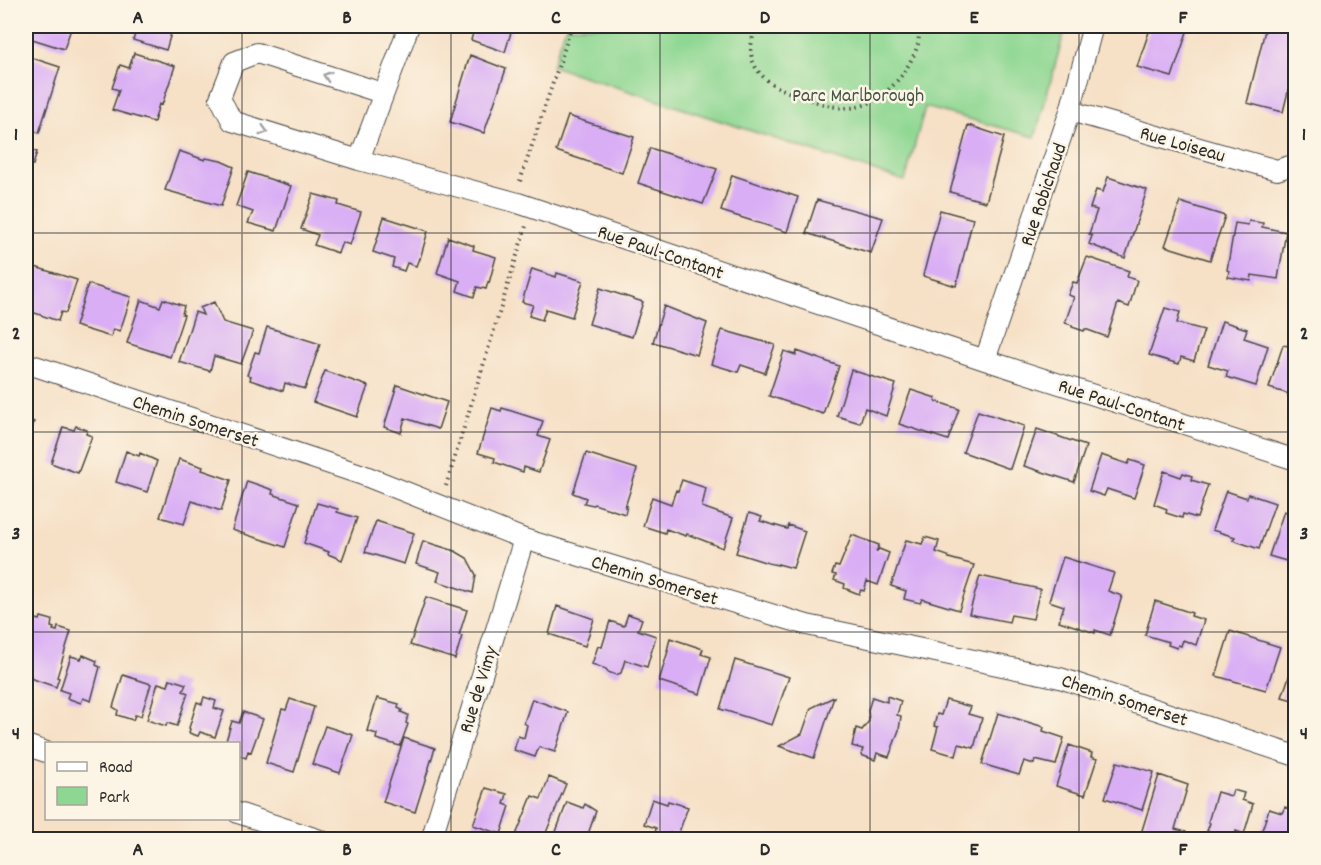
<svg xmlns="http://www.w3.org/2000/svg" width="1321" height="865" font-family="Dekko,sans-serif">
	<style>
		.green { fill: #8ed792; stroke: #5c815e; stroke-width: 1.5 }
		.building { fill: #d9aef5 }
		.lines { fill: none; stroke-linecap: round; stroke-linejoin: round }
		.minor-casing { stroke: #494642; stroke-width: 22 }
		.path { stroke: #494642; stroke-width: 4; stroke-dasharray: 1.5 4.5; stroke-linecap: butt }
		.minor { stroke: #fff; stroke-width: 20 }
		.oneway { stroke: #a0a0a0 }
		.grid { fill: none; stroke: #2b2b2b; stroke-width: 1.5; stroke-opacity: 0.55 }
		.labels { text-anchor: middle; stroke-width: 5; stroke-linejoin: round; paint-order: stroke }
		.park-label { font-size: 20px; fill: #445645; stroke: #fcf5e5 }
		.street-label { font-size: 20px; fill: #2b2b2b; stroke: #fcf5e5 }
		.neatline { fill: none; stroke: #2b2b2b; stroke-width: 2 }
		.grid-label { font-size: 20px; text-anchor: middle; font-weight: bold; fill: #2b2b2b }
	</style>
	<rect width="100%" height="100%" fill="#fcf5e5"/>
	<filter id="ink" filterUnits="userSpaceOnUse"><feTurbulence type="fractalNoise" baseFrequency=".0167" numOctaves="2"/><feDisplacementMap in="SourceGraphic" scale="12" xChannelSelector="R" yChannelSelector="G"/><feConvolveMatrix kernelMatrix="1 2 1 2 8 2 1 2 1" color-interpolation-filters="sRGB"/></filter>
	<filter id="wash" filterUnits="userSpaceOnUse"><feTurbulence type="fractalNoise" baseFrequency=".008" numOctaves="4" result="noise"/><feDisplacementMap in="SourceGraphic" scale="24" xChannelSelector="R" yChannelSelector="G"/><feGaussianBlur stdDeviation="1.35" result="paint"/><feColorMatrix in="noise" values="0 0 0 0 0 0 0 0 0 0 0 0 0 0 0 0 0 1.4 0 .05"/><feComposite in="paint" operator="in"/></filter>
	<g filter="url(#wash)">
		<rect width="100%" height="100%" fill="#f6e0c6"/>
		<!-- green -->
		<path class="green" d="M566 26H1066L1035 137 925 107 905 181 552 66Z"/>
		<g id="blocks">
			<!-- building -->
			<path class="building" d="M30 26H72L64 49 26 37Z
				M138 26H183L181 33 172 30 166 50 133 40Z
				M475 26H513L505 52 471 40Z
				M1151 26H1189L1172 77 1137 67Z
				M1266 26H1296V59L1283 112 1247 103Z
				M134 53 175 66 162 105 159 104 154 122 112 110 119 90 112 88 120 65 129 68Z
				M470 55 506 69 484 133 450 122Z
				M26 56 60 67 39 133 26 128Z
				M568 116 634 137 622 173 556 151Z
				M968 125 1004 137 986 202 950 192Z
				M26 148 37 152 33 165 27 163 26 168Z
				M650 148 717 169 703 204 638 183Z
				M179 151 205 160 206 158 221 161 234 167 221 206 165 190Z
				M248 172 291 186 276 231 248 223 253 212 236 206Z
				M732 175 798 197 787 232 721 211Z
				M1108 177 1147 190 1125 258 1089 244 1092 236 1089 234 1097 210 1090 208 1096 190 1103 192Z
				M313 194 339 201 338 205 361 212 350 245 342 242 338 253 314 245 318 235 301 229Z
				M817 200 883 218 871 253 806 233Z
				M1180 202 1225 216 1210 260 1165 246Z
				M940 210 973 219 956 286 923 276Z
				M384 217 428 231 420 259 419 258 416 266 407 263 404 271 392 267 394 259 373 252Z
				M1249 221 1263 223 1262 227 1286 232 1278 279 1252 275 1251 281 1228 277 1229 271 1227 270 1235 223 1248 225Z
				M448 237 474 246 473 250 496 257 489 283 488 282 486 289 477 287 474 297 457 291 460 281 437 273Z
				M1087 257 1129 271 1127 277 1137 280 1129 307 1118 303 1107 337 1085 329 1084 331 1072 327V325L1065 323 1074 297 1068 295 1073 282 1077 283Z
				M35 267 77 280 66 313 61 312 58 321 26 310V295Z
				M532 269 556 277 557 273 583 281 572 317 546 309 542 320 529 316 533 305 522 302Z
				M88 284 131 297 120 331 113 329 111 337 75 326Z
				M600 288 643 302 632 337 589 324Z
				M163 299 184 306 182 314 184 315 170 357 127 343 141 300 160 307Z
				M214 302 223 322 253 331 241 364 214 356 210 371 179 362 195 312 203 315 200 308Z
				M664 306 707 323 697 355 653 342Z
				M1165 308 1180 312 1177 323 1204 330 1194 361 1181 357 1179 364 1149 355Z
				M1222 321 1247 329 1244 338 1268 346 1256 386 1226 377 1228 371 1208 365Z
				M267 327 320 344 305 389 285 383 283 391 250 380 251 376 247 375 255 352 259 353Z
				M722 330 775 345 765 373 741 365 738 372 711 364Z
				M1290 339 1296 341V399L1288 396 1289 394 1269 388 1283 345 1288 346Z
				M784 351 796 355 797 351 839 366 823 414 769 396Z
				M851 370 896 384 886 416 865 408 860 423 837 416Z
				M325 371 368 386 357 417 313 402Z
				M397 385 447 402 438 429 405 418 401 433 384 427Z
				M911 390 936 398 935 401 959 409 948 440 899 424Z
				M492 408 501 411 502 408 543 421 538 436 550 440 539 472 524 467 523 472 494 462 495 458 478 453Z
				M978 411 1024 426 1010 469 963 452Z
				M26 419 34 422 26 447Z
				M76 426 87 430 86 434 92 436 78 473 51 463 63 427 74 430Z
				M1037 429 1086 446 1074 482 1024 466Z
				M126 451 139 456 140 453 157 461 147 492 116 482Z
				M586 453 637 469 625 507 627 506 625 514 594 504 593 505 584 503 586 498 573 493Z
				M1101 455 1128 464 1130 460 1145 465 1134 498 1107 489 1104 496 1089 491Z
				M179 459 203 467 202 470 231 480 221 511 192 501 184 524 160 517Z
				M1164 471 1181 477 1183 473 1192 476 1191 480 1208 485 1197 518 1183 514 1182 518 1166 513 1167 509 1154 504Z
				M682 480 706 488 702 507 733 518 723 548 687 534 686 536 666 529 665 533 643 526 652 497 671 504 676 490 678 491Z
				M247 481 273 490 272 494 299 503 285 547 232 530Z
				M1226 491 1247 498 1248 494 1275 503 1259 549 1233 540 1235 537 1212 530Z
				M317 503 338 509 337 512 357 518 342 560 328 554 329 552 304 543Z
				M1284 511 1296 515V572H1293L1294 568 1291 567 1293 563 1269 556Z
				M749 513 762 517 760 521 787 529 788 525 805 531 793 568 778 564V565L768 563 736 553Z
				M376 521 414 533 404 564 365 552Z
				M852 535 879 545 876 552 879 549 889 553 878 585 867 581 864 591 861 590 859 594 844 588 845 584 834 580 836 575 832 574 835 566 839 567Z
				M925 537 939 541 936 552 948 556 949 558 974 565 959 610 922 599 920 603 904 599 906 591 891 586 906 540 922 544Z
				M423 541 455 551 467 558 476 575 473 593 437 581 440 572 416 564Z
				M1063 557 1114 573 1108 591 1122 596 1110 635 1095 630V633L1059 621 1064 606 1049 601Z
				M980 576 1040 589 1033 619 1011 615 1009 622 969 614Z
				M426 597 467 610 459 635 462 636 455 659 410 645Z
				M1155 601 1192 613 1191 616 1204 620 1196 645 1183 640 1181 646 1178 645 1177 648 1168 645 1169 642 1145 635Z
				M557 606 594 619 585 646 549 634Z
				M628 614 642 619 638 630 656 636 647 667 625 660 621 673 616 675 608 672 606 669 592 664 598 646 602 647 610 621 624 626Z
				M26 616 40 620 41 617 52 620 51 627 54 628 53 630 57 631 58 627 71 631 57 677 59 678 56 687 30 678 31 676 26 675Z
				M1230 631 1280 647 1266 690 1216 676Z
				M670 638 703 649 701 654 711 657 700 694 659 681 668 651H667Z
				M83 655 97 661 96 665 100 667 91 701 83 698 81 703 67 698 69 693 60 690 71 656 81 659Z
				M1295 659H1296V701L1282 697Z
				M735 660 789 677 772 725 720 709Z
				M123 675 151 684 141 716 135 715 133 720 117 715 118 710 113 707Z
				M170 679 186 684 183 691 188 693 177 726 167 723 166 726 147 720 158 683 168 686Z
				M887 696 901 701 897 715 901 716 899 730 889 757 877 753 875 760 861 755 863 749 852 746 856 728 862 730 869 721 868 710 872 697 887 702Z
				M204 697 216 701 214 708 224 711 215 737 200 732 198 736 189 733 190 729 189 728 197 702 202 704Z
				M834 697 814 758 779 746 802 734 811 708Z
				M377 698 399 704 398 708 402 710 401 712 408 715 406 723 408 724 400 746 376 739 377 734 367 731Z
				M290 699 314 707 294 772 266 763 282 709 286 710Z
				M532 699 568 712 555 752 539 747 535 757 514 750 518 736 524 738 527 725 524 723Z
				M946 700 971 707 968 714 982 718 974 748 959 744 956 756 932 749 938 727 934 726 937 714 941 715Z
				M243 712 263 719 251 752 248 751 246 758 238 755V744H225L232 721 239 723Z
				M998 713 1044 727 1043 731 1064 738 1056 765 1035 760 1034 764 1024 761 1019 775 982 764Z
				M325 726 353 735 340 773 312 764Z
				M404 738 435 748 415 812 383 802Z
				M1069 745 1092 753 1091 757 1097 759 1085 795 1056 786Z
				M1117 762 1154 772 1142 810 1105 798Z
				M1159 775 1188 785 1175 829 1186 832 1184 840H1139Z
				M549 777 566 784 543 840H523V838L516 835 532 796 541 799Z
				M486 788 507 794 504 804 510 806 501 834 473 825Z
				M1233 790 1244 793 1242 800 1253 804 1244 834 1236 831 1233 840H1207L1210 832 1207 831 1210 823 1208 822 1217 792 1231 796Z
				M652 799 667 804 668 801 688 807 678 835 670 833 668 838 655 834 656 828 644 824Z
				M567 802 583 808 585 804 596 811 586 840H553Z
				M1285 807 1294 811 1296 840 1259 839 1269 809 1282 813Z"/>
		</g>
	</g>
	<g filter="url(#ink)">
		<use href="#blocks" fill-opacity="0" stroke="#494642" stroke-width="1.5"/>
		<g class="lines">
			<defs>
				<path id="minor" d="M382 93 257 53 234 62 220 98 232 121 359 160 518 203 985 360 1296 460
					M1070 111 1277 170 1296 164
					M359 160 409 26
					M985 360 1070 111 1093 26
					M26 363 363 475 524 539 807 625 1060 678 1296 756
					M26 745 46 752
					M238 813 320 840
					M431 840 524 539"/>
			</defs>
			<!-- minor casing -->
			<use href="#minor" class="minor-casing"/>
			<!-- path -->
			<path class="path" d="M757 26C736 71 774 89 811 100 826 105 841 110 856 107 884 103 910 70 918 44 919 38 919 31 919 26
				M520 181 572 26
				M446 486 526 226"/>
			<!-- minor -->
			<use href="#minor" class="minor"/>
		</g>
		<!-- one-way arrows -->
		<defs><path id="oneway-chevron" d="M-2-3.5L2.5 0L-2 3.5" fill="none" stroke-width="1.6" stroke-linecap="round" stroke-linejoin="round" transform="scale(1.5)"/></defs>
		<g class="oneway">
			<use href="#oneway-chevron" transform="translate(327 76) rotate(-162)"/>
			<use href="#oneway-chevron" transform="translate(264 131) rotate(17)"/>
		</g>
	</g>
	<!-- grid -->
	<path class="grid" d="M242 26V840M451 26V840M660 26V840M870 26V840M1079 26V840M26 233H1296M26 432H1296M26 632H1296"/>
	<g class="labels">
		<!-- park labels -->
		<g class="park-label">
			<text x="858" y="101">Parc Marlborough</text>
		</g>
		<!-- street labels -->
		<g class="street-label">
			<text transform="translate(1183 143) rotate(16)" y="7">Rue Loiseau</text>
			<text transform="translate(1042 194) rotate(-71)" y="7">Rue Robichaud</text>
			<text transform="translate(661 251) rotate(19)" y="7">Rue Paul-Contant</text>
			<text transform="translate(1122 404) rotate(18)" y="7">Rue Paul-Contant</text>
			<text transform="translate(196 420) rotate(18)" y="7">Chemin Somerset</text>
			<text transform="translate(655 579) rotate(17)" y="7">Chemin Somerset</text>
			<text transform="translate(477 689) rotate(-73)" y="7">Rue de Vimy</text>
			<text transform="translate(1125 699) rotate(18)" y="7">Chemin Somerset</text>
		</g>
	</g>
	<!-- margin -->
	<rect width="1321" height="865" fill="none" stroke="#fcf5e5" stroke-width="66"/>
	<!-- legend -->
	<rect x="45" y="742" width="195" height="78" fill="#fcf5e5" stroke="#a8a49b" stroke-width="1.5"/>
	<rect x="57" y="762" width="30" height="9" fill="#ffffff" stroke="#a8a49b" stroke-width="1.5"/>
	<text x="99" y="772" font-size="18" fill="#2b2b2b">Road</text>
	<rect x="57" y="787" width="30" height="18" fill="#8ed792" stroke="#a8a49b" stroke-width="1.5"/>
	<text x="99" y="802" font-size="18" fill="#2b2b2b">Park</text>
	<rect x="33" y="33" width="1255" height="799" class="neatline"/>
	<g class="grid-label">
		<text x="138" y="23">A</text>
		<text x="347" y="23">B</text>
		<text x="556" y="23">C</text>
		<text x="765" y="23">D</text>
		<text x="974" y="23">E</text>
		<text x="1183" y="23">F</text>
		<text x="16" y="140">1</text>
		<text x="1304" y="140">1</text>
		<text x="16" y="339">2</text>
		<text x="1304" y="339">2</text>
		<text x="16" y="539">3</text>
		<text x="1304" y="539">3</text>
		<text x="16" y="739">4</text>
		<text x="1304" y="739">4</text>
		<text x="138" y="855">A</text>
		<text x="347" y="855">B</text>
		<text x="556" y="855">C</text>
		<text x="765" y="855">D</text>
		<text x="974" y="855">E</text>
		<text x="1183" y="855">F</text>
	</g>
</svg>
